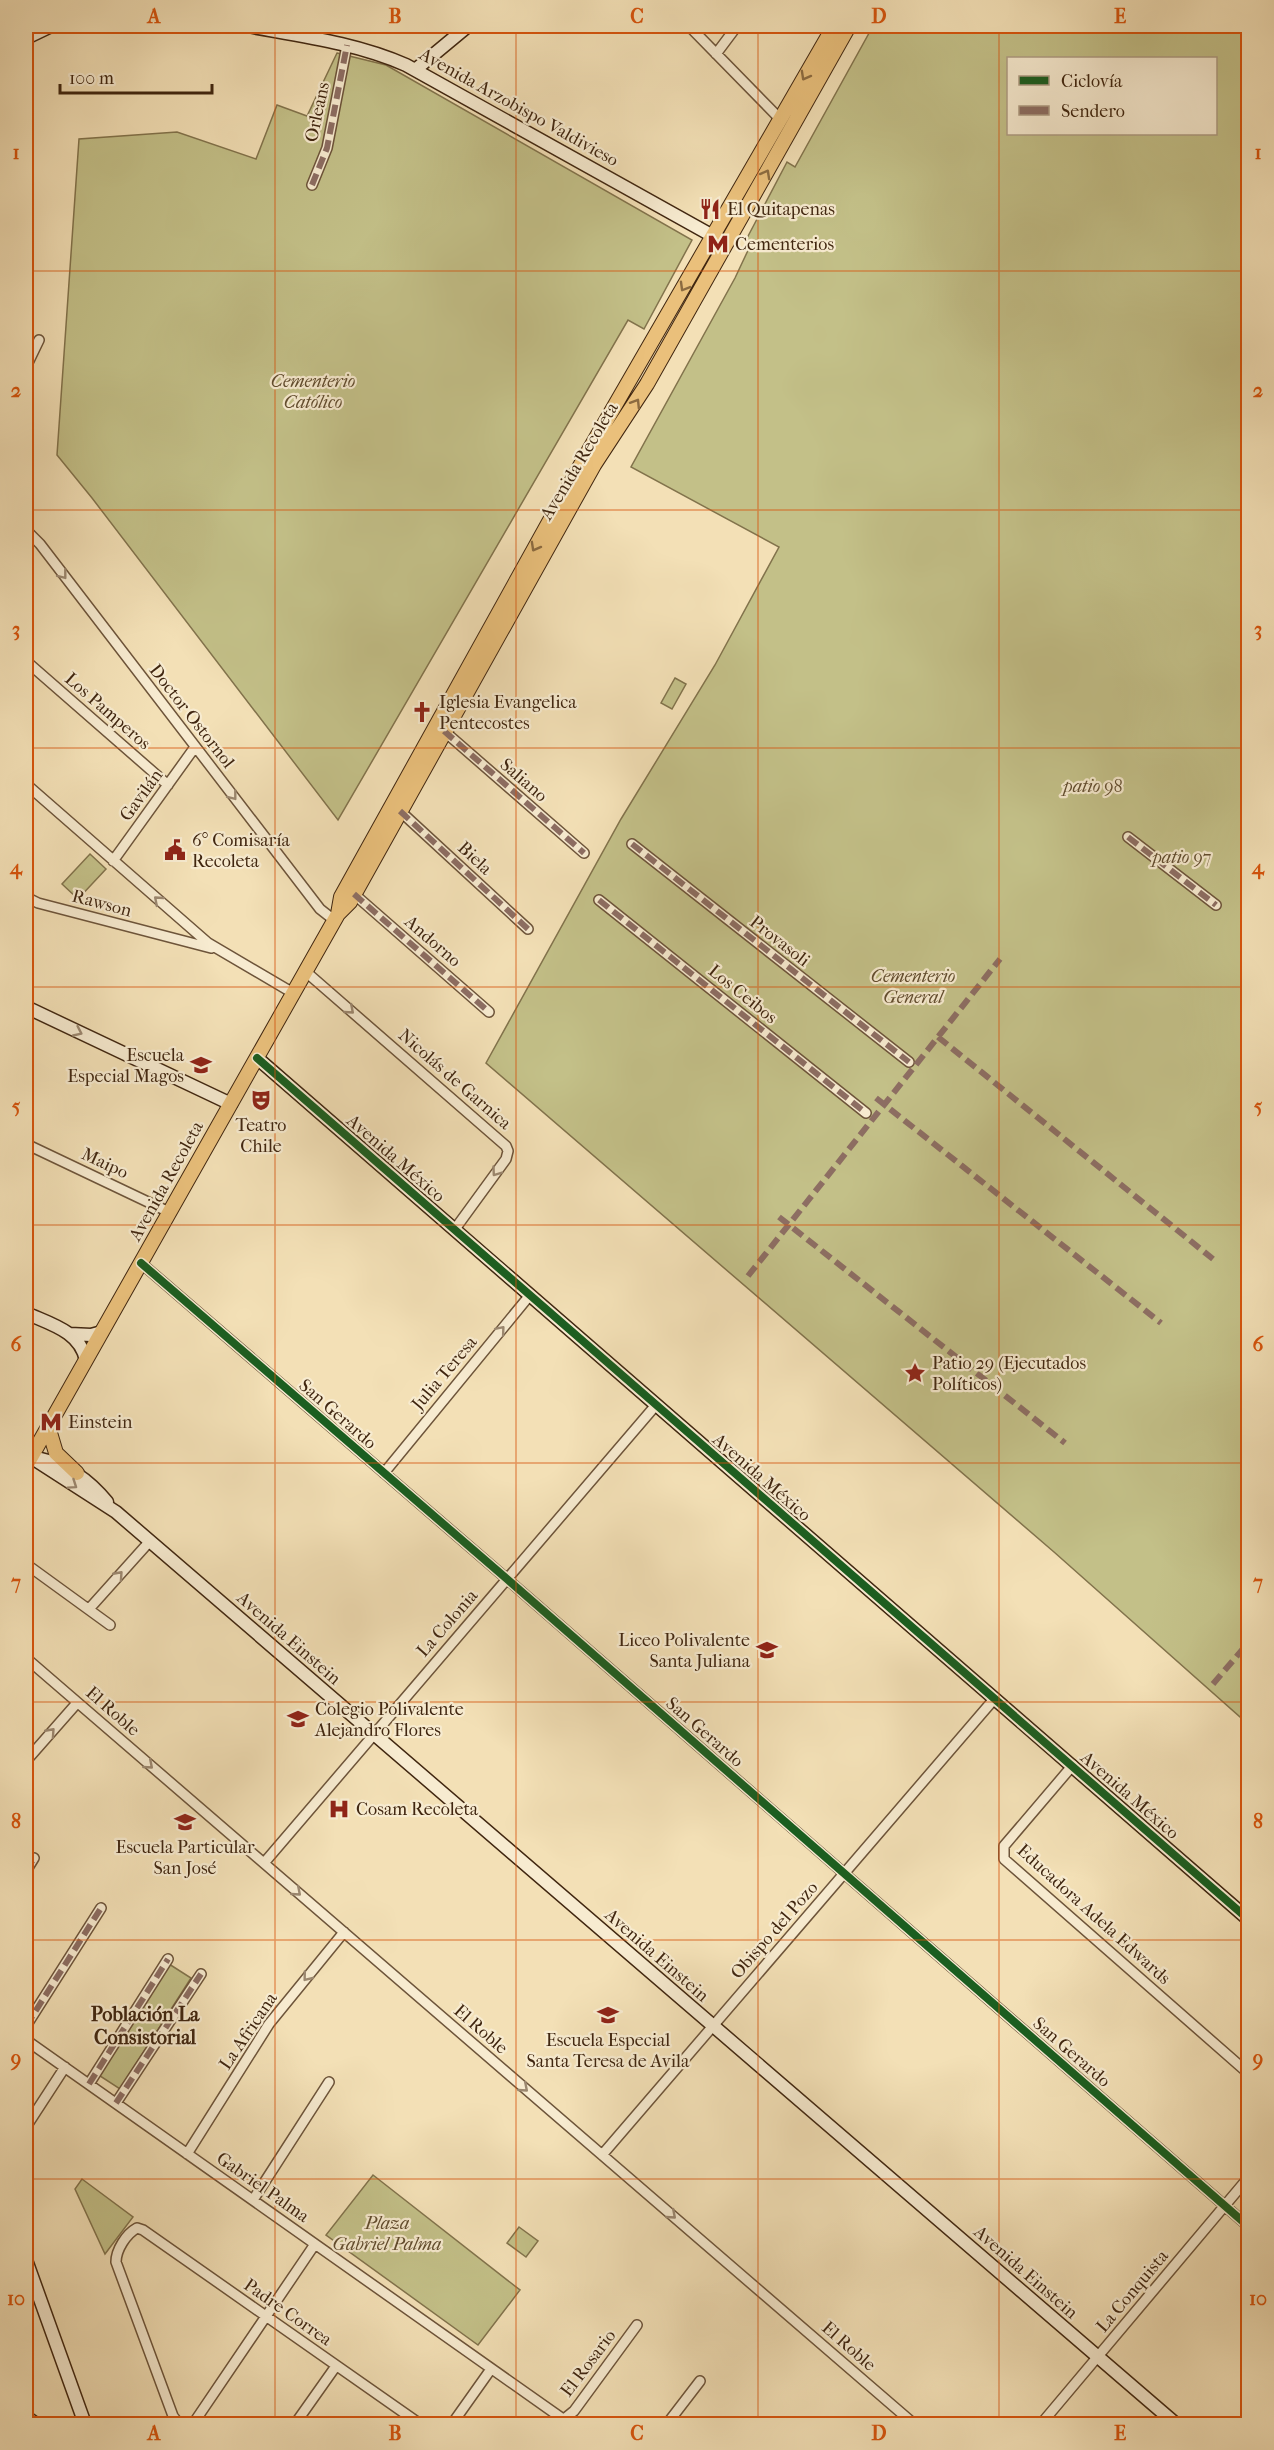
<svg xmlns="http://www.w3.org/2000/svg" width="1274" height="2450" font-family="'IM FELL French Canon',serif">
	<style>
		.green { fill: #c3c088; stroke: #82734c; stroke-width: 1.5; fill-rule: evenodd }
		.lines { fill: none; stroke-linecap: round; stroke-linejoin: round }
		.street-casing { stroke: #6d543a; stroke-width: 12 }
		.secondary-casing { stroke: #402610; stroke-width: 15 }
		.primary-casing { stroke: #402610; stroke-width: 16 }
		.street { stroke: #f7ebd0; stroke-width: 9 }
		.secondary { stroke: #f7ebd0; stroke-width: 12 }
		.primary { stroke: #eac07b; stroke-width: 14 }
		.quiet { stroke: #8d6e63; stroke-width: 6; stroke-dasharray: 12 6; stroke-linecap: butt }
		.cycleway-casing { stroke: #f7ebd0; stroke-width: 11 }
		.cycleway { stroke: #1b5e20; stroke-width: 8 }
		.oneway { stroke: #8c6b40 }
		.oneway2 { stroke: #9c8870 }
		.grid { fill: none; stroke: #d7540c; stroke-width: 1.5; stroke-opacity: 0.55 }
		.labels { text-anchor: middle; stroke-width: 4.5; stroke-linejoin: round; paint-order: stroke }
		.street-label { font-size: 18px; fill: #402610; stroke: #f7ebd0 }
		.poi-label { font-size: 18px; fill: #402610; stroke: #f7ebd0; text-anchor: start }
		.park-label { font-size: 18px; font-style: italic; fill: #614c2e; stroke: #f7ebd0 }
		.neighbourhood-label { font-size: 20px; font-weight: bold; fill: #402610; stroke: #f7ebd0 }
		.neatline { fill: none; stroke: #d7540c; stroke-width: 2 }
		.grid-label { font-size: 20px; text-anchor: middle; font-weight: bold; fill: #d7540c }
	</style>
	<rect width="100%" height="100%" fill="#f3e0b6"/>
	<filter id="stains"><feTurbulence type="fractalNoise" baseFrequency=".00333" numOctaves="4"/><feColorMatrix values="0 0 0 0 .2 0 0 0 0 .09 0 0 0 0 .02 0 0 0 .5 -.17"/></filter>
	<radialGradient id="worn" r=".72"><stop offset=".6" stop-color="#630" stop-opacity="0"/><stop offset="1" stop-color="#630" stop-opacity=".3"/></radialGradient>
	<!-- green -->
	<path class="green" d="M873 26H1248V1724L1054 1552 486 1063 621 819 715 665 779 547 631 467 735 278 751 244 746 240 787 162 795 167ZM1008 58H1216V134H1008Z
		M337 53 386 65 692 240 644 329 628 320 338 820 92 498 57 455 79 139 177 132 256 159 277 105 307 116Z
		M675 678 686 684 672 709 661 703Z
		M90 854 106 869 78 899 62 884Z
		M169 1964 191 1978 120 2089 97 2074Z
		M373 2175 520 2290 478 2345 326 2235Z
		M82 2179 133 2217 105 2254 75 2189Z
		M519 2227 538 2241 526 2257 507 2243Z"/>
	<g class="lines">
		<defs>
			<path id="street" d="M689 26 781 120
				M716 54 737 26
				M312 185 327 148 347 45
				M26 367 39 340
				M26 530 40 544 320 909 334 920
				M26 661 168 785
				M444 731 584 853
				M26 784 208 943 293 993
				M400 811 528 929
				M1128 837 1216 905
				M632 844 909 1062
				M113 861 195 747
				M354 894 489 1012
				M26 897 38 903 211 948
				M599 900 866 1113
				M305 971 506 1146 508 1151 506 1159 455 1229
				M26 1144 169 1212
				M141 1263 507 1579 1248 2226
				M384 1473 530 1295
				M26 1564 110 1625
				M89 1609 150 1541
				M26 1658 914 2424
				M26 1761 77 1703
				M1073 1765 1004 1846V1859L1248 2073
				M264 1863 656 1405
				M26 1871 34 1858
				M26 2026 101 1908
				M26 2040 570 2424
				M89 2084 168 1959
				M116 2103 201 1974
				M26 2127 65 2067
				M187 2154 269 2024 344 1932
				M602 2155 995 1698
				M253 2200 329 2082
				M179 2424 173 2416 116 2262C116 2250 126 2234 137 2228L143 2230 420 2424
				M193 2424 315 2244
				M295 2424 336 2366
				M452 2424 491 2369
				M558 2424 574 2411 637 2325
				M667 2424 700 2381
				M1041 2424 1248 2178"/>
			<path id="secondary" d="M247 26C301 36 356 43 406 65L720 240
				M26 38 51 26
				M415 70 468 26
				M26 1007 231 1104
				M257 1058 1248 1919
				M26 1313C50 1324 80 1331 86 1360
				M70 1334 91 1335 102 1332
				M26 1454 116 1512 1176 2424
				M41 1459C69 1465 89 1480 107 1502
				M26 2260 85 2424
				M26 2417 36 2424"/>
			<path id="primary" d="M338 914 341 897 584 459 834 26
				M48 1426 56 1453 77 1473
				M26 1466 338 914 350 902 594 465 647 384 849 26"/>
		</defs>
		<!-- street casing -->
		<use href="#street" class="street-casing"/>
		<!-- secondary casing -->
		<use href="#secondary" class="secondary-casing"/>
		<!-- primary casing -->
		<use href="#primary" class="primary-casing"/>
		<!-- street -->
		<use href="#street" class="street"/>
		<!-- secondary -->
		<use href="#secondary" class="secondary"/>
		<!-- primary -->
		<use href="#primary" class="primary"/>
		<!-- quiet -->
		<path class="quiet" d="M312 185 327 148 347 45
			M444 731 584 853
			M400 811 528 929
			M1128 837 1216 905
			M632 844 909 1062
			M354 894 489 1012
			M599 900 866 1113
			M938 1037 1213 1259
			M876 1098 1161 1323
			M779 1217 1065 1443
			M748 1276 1000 959
			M1213 1684 1248 1643
			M26 1871 34 1858
			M26 2026 101 1908
			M89 2084 168 1959
			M116 2103 201 1974"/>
		<defs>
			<path id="cycleway" d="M257 1058 1248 1919
				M141 1263 507 1579 1248 2226"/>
		</defs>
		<!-- cycleway casing -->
		<use href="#cycleway" class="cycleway-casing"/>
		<!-- cycleway -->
		<use href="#cycleway" class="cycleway"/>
	</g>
	<!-- one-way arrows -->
	<defs><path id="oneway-chevron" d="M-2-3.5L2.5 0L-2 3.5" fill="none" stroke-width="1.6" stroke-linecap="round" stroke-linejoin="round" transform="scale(1.5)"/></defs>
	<g class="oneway">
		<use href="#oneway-chevron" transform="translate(805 76) rotate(119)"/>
		<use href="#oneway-chevron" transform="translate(766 174) rotate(-61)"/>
		<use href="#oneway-chevron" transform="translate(684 287) rotate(120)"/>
		<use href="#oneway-chevron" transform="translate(636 403) rotate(-58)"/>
		<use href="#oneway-chevron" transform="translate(535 547) rotate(119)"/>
	</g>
	<g class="oneway2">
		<use href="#oneway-chevron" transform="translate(63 575) rotate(52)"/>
		<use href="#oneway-chevron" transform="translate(233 796) rotate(52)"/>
		<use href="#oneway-chevron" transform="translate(158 900) rotate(-139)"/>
		<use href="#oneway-chevron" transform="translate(350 1010) rotate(41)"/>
		<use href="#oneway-chevron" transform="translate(78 1032) rotate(25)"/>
		<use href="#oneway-chevron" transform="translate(496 1172) rotate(126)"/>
		<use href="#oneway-chevron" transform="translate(501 1330) rotate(-50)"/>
		<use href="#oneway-chevron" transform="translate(73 1485) rotate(34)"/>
		<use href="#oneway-chevron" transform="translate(119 1575) rotate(-48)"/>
		<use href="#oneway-chevron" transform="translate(51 1732) rotate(-48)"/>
		<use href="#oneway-chevron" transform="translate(149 1765) rotate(41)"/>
		<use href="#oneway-chevron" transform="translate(297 1892) rotate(41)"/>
		<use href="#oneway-chevron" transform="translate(307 1977) rotate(129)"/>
		<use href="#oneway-chevron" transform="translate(524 2088) rotate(41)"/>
		<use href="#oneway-chevron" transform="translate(672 2215) rotate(41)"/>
	</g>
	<!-- grid -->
	<path class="grid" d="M275 26V2424M516 26V2424M758 26V2424M999 26V2424M26 271H1248M26 510H1248M26 748H1248M26 987H1248M26 1225H1248M26 1463H1248M26 1702H1248M26 1940H1248M26 2179H1248"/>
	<!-- icons -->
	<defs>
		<symbol id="restaurant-bare" viewBox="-9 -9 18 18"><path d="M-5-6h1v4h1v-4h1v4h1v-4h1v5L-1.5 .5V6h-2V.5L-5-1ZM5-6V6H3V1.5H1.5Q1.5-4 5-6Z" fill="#8f2418" stroke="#f7ebd0" stroke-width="2.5" paint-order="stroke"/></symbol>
		<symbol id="metro-bare" viewBox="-9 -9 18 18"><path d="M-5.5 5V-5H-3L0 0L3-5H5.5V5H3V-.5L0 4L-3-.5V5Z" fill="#8f2418" stroke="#f7ebd0" stroke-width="2.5" paint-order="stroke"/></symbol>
		<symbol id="church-bare" viewBox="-9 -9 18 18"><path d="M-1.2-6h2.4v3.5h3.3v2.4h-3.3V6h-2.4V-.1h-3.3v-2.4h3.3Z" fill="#8f2418" stroke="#f7ebd0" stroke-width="2.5" paint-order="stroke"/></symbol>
		<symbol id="civic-bare" viewBox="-9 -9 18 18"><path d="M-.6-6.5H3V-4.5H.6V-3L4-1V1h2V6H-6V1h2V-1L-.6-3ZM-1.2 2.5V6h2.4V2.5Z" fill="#8f2418" stroke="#f7ebd0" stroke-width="2.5" paint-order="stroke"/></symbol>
		<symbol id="school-bare" viewBox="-9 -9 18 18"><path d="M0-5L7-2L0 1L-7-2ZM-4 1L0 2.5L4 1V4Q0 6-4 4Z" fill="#8f2418" stroke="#f7ebd0" stroke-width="2.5" paint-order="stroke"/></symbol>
		<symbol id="theatre-bare" viewBox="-9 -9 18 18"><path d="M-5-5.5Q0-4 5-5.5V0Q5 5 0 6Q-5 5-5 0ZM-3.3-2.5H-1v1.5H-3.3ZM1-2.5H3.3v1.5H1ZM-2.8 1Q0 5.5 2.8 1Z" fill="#8f2418" stroke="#f7ebd0" stroke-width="2.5" paint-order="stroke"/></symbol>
		<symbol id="sight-bare" viewBox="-9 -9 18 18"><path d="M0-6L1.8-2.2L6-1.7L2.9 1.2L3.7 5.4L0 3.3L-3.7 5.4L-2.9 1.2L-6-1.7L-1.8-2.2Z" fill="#8f2418" stroke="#f7ebd0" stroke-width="2.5" paint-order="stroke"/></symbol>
		<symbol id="hospital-bare" viewBox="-9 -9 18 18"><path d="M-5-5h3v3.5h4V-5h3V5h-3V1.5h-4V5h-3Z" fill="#8f2418" stroke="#f7ebd0" stroke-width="2.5" paint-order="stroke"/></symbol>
	</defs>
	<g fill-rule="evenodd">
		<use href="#restaurant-bare" x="695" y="194" width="30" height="30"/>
		<use href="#metro-bare" x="703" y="229" width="30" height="30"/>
		<use href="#church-bare" x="407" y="697" width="30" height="30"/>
		<use href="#civic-bare" x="160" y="835" width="30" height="30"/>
		<use href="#school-bare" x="186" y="1050" width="30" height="30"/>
		<use href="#theatre-bare" x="246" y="1085" width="30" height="30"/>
		<use href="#sight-bare" x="900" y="1358" width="30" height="30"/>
		<use href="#metro-bare" x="36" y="1407" width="30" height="30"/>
		<use href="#school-bare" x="752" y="1635" width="30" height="30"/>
		<use href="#school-bare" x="283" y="1704" width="30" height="30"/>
		<use href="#hospital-bare" x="324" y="1794" width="30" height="30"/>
		<use href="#school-bare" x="170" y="1807" width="30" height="30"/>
		<use href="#school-bare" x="593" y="2000" width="30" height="30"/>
	</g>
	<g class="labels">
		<!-- street labels -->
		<g class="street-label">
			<text transform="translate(519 107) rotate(29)" y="6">Avenida Arzobispo Valdivieso</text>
			<text transform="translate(317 112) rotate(-78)" y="6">Orleans</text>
			<text transform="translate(579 461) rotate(-59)" y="6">Avenida Recoleta</text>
			<text transform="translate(108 711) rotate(41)" y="6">Los Pamperos</text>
			<text transform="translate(192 716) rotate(52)" y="6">Doctor Ostornol</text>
			<text transform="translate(524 780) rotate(41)" y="6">Saliano</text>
			<text transform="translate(141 795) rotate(-54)" y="6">Gavilán</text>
			<text transform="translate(475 858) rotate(43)" y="6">Biela</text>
			<text transform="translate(102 903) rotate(15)" y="6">Rawson</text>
			<text transform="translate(433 941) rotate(41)" y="6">Andorno</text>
			<text transform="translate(780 941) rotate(38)" y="6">Provasoli</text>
			<text transform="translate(743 994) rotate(39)" y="6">Los Ceibos</text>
			<text transform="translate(455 1079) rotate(41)" y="6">Nicolás de Garnica</text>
			<text transform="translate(396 1158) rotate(41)" y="6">Avenida México</text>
			<text transform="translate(105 1163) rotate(25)" y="6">Maipo</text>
			<text transform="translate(166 1181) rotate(-61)" y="6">Avenida Recoleta</text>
			<text transform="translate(444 1373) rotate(-50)" y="6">Julia Teresa</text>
			<text transform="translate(338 1414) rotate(41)" y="6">San Gerardo</text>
			<text transform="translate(762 1477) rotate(41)" y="6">Avenida México</text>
			<text transform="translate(447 1623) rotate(-49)" y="6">La Colonia</text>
			<text transform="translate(289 1638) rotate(41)" y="6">Avenida Einstein</text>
			<text transform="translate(113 1711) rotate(41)" y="6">El Roble</text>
			<text transform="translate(705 1732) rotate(41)" y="6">San Gerardo</text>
			<text transform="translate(1130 1795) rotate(41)" y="6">Avenida México</text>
			<text transform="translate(1094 1914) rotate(42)" y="6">Educadora Adela Edwards</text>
			<text transform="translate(774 1930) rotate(-49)" y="6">Obispo del Pozo</text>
			<text transform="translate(657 1955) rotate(41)" y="6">Avenida Einstein</text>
			<text transform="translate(481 2029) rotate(41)" y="6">El Roble</text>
			<text transform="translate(248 2031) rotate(-56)" y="6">La Africana</text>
			<text transform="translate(1072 2052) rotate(41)" y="6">San Gerardo</text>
			<text transform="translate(263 2187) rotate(35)" y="6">Gabriel Palma</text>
			<text transform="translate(1026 2272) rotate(41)" y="6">Avenida Einstein</text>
			<text transform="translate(1132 2291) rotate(-50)" y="6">La Conquista</text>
			<text transform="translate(288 2312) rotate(35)" y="6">Padre Correa</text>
			<text transform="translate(849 2346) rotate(41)" y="6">El Roble</text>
			<text transform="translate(588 2363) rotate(-53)" y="6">El Rosario</text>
		</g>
		<!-- poi labels -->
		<g class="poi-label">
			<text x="727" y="215">El Quitapenas</text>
			<text x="735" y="250">Cementerios</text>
			<text x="439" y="708">Iglesia Evangelica<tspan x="439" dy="21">Pentecostes</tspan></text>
			<text x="192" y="846">6° Comisaría<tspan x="192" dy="21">Recoleta</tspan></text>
			<text x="184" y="1061" text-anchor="end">Escuela<tspan x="184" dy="21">Especial Magos</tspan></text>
			<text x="261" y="1131" text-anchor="middle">Teatro<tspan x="261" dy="21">Chile</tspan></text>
			<text x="932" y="1369">Patio 29 (Ejecutados<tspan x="932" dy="21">Políticos)</tspan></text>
			<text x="68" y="1428">Einstein</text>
			<text x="750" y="1646" text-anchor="end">Liceo Polivalente<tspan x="750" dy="21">Santa Juliana</tspan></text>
			<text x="315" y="1715">Colegio Polivalente<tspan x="315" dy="21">Alejandro Flores</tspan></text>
			<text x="356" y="1815">Cosam Recoleta</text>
			<text x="185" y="1853" text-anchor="middle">Escuela Particular<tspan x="185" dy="21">San José</tspan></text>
			<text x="608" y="2046" text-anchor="middle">Escuela Especial<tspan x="608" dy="21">Santa Teresa de Avila</tspan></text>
		</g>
		<!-- park labels -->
		<g class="park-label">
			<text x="313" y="387">Cementerio<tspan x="313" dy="21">Católico</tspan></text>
			<text x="1093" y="792">patio 98</text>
			<text x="1182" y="863">patio 97</text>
			<text x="913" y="982">Cementerio<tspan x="913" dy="21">General</tspan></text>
			<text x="387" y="2229">Plaza<tspan x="387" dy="21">Gabriel Palma</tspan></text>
		</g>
		<!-- neighbourhood labels -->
		<g class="neighbourhood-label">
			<text x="145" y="2021">Población La<tspan x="145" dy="23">Consistorial</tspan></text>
		</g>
	</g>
	<!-- margin -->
	<rect width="1274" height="2450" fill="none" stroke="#f3e0b6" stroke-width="66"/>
	<!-- legend -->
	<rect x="1007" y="57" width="210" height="78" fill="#f7ebd0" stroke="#ae9c83" stroke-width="1.5"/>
	<rect x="1019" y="76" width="30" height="9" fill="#1b5e20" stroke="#ae9c83" stroke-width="1.5"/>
	<text x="1061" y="87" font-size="18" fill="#402610">Ciclovía</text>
	<rect x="1019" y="106" width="30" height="9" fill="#8d6e63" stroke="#ae9c83" stroke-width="1.5"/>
	<text x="1061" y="117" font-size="18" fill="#402610">Sendero</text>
	<!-- scale -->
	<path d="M60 84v9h152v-9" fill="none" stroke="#402610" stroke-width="3"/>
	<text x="69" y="84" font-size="18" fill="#402610" stroke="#f7ebd0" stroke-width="4.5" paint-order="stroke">100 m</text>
	<rect x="33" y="33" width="1208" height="2384" class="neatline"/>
	<g class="grid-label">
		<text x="154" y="23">A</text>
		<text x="395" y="23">B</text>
		<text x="637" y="23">C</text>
		<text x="879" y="23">D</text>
		<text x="1120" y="23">E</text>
		<text x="16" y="159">1</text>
		<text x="1258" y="159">1</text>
		<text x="16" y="397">2</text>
		<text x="1258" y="397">2</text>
		<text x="16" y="636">3</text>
		<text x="1258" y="636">3</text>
		<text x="16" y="874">4</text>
		<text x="1258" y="874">4</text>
		<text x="16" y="1113">5</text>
		<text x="1258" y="1113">5</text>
		<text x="16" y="1351">6</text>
		<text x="1258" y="1351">6</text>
		<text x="16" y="1589">7</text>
		<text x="1258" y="1589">7</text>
		<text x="16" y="1828">8</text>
		<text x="1258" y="1828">8</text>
		<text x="16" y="2066">9</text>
		<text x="1258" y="2066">9</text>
		<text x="16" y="2305">10</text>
		<text x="1258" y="2305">10</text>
		<text x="154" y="2440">A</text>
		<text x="395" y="2440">B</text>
		<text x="637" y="2440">C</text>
		<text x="879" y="2440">D</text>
		<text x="1120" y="2440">E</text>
	</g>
	<rect width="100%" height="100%" filter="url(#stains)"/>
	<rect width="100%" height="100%" fill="url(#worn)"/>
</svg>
